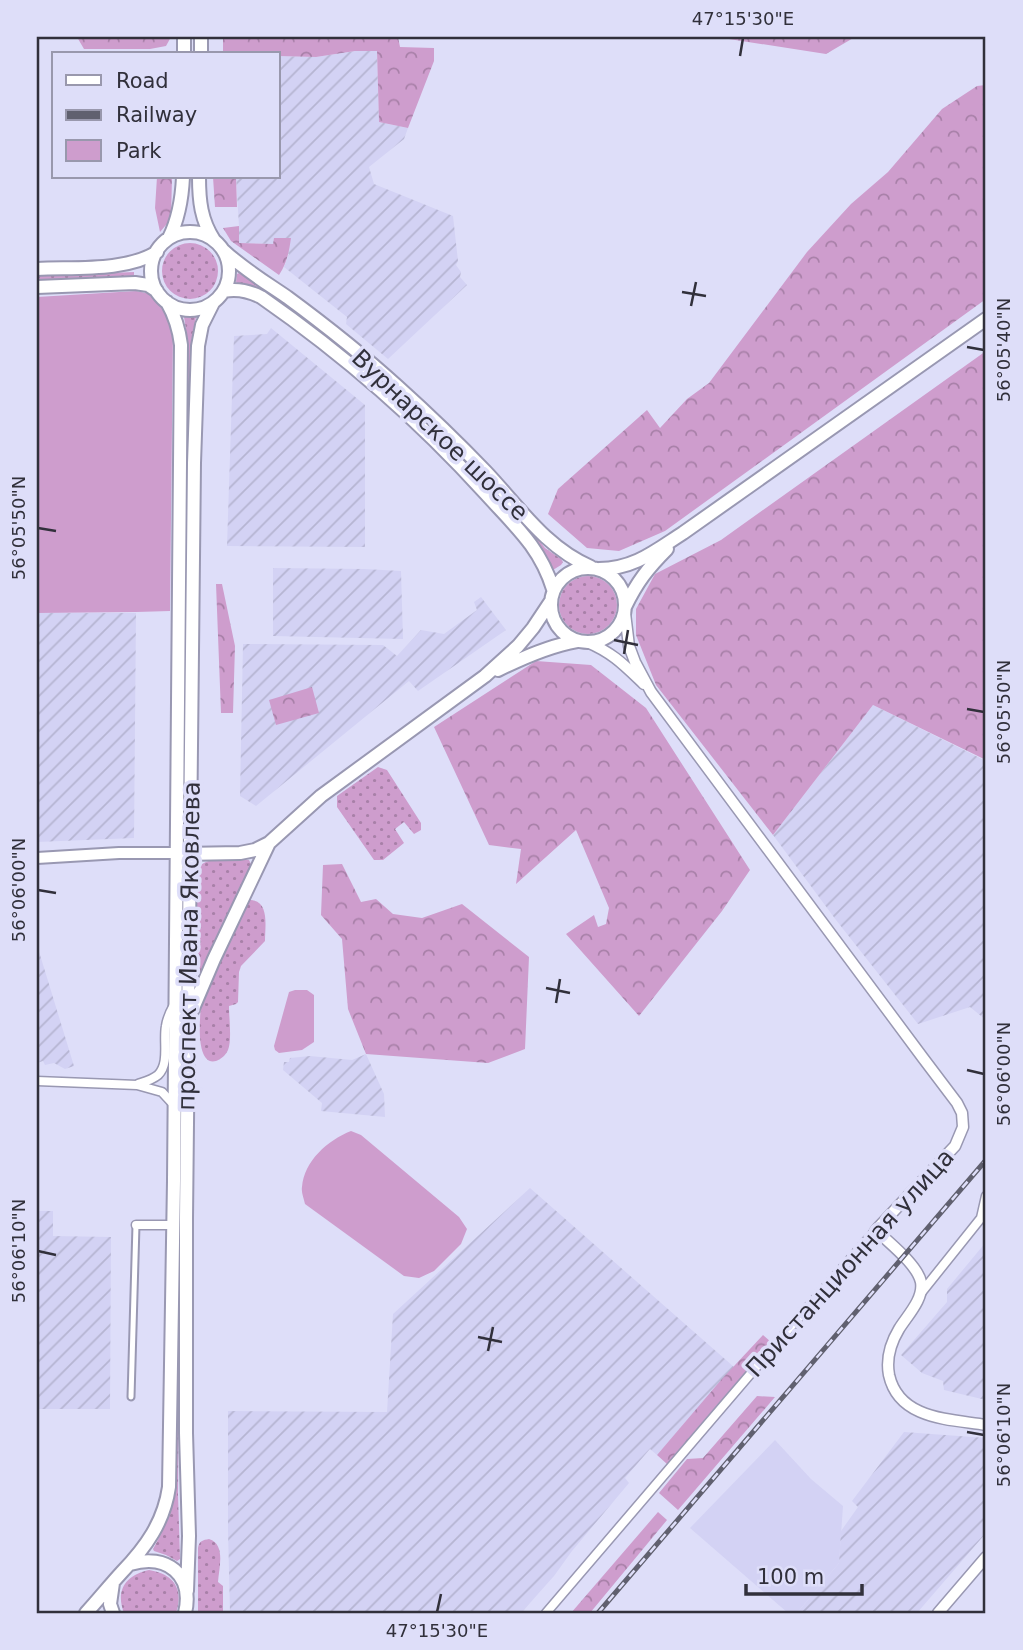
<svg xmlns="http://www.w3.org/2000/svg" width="1023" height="1650" font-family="'DejaVu Sans',sans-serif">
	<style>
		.built { fill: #d3d2f4 }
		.industrial { fill: url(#industrial-furrows) }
		.grass { fill: url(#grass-dots) }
		.forest { fill: url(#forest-crowns) }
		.green { fill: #ce9dcd }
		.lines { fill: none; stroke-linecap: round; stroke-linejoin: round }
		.pedestrian-casing { stroke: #9998b2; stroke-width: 9 }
		.minor-casing { stroke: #9998b2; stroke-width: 11 }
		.tertiary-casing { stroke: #9998b2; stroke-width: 13 }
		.secondary-casing { stroke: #9998b2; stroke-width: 14 }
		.primary-casing { stroke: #9998b2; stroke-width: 16 }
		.pedestrian { stroke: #fff; stroke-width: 5 }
		.minor { stroke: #fff; stroke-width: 8 }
		.tertiary { stroke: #fff; stroke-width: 10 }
		.secondary { stroke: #fff; stroke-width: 10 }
		.primary { stroke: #fff; stroke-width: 12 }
		.rail-casing { stroke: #60606f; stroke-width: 5 }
		.rail { stroke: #dedef9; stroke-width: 2.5; stroke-dasharray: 8; stroke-linecap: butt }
		.ticks { fill: none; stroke: #31303b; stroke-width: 2.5 }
		.labels { text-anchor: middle; stroke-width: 7; stroke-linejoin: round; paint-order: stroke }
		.street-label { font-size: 24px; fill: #31303b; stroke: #dedef9 }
		.neatline { fill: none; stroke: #31303b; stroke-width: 2.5 }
		.ticks-label { font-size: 18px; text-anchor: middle; fill: #31303b }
	</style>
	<defs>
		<pattern id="industrial-furrows" width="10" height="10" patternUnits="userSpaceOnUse" patternTransform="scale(1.75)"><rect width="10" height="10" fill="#d3d2f4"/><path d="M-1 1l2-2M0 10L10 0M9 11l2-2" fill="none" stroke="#b6b5d2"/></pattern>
		<pattern id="grass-dots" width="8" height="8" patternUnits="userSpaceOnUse" patternTransform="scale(1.75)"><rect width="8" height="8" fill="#ce9dcd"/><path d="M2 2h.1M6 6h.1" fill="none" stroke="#a880a8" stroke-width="1.8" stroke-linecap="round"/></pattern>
		<pattern id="forest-crowns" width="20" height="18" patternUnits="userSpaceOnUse" patternTransform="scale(1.75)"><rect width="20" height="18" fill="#ce9dcd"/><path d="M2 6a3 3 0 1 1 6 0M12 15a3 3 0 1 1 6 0" fill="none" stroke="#a880a8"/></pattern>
	</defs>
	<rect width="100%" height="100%" fill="#dedef9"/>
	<!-- built -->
	<path class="built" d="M775 1440 811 1479 843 1506 839 1563 797 1613H788L690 1528Z"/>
	<!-- industrial -->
	<path class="industrial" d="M355 51H377L379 122 408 128 404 139 369 167 374 184 453 216 458 261 456 265 461 272 460 277 467 285 388 359 346 324 347 317 284 267 289 254 274 244 238 243 239 226 236 177H278V56L316 57Z
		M271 328 365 405V547L227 546 234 336 267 334Z
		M273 568 364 569 401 571 403 639 273 636Z
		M481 597 506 630 418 691 409 681 256 806 240 796 243 644 383 645 397 656 421 630 444 634 477 610 474 602Z
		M37 613H136L134 838 37 842Z
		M873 705 986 761V1020L970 1007 918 1024 836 920 773 835Z
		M37 945 74 1066 65 1069 54 1063 45 1065 43 1061 37 1063Z
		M366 1054 384 1094 385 1117 321 1111 322 1103 283 1070 284 1062H289L290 1058 310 1056 352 1060Z
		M530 1188 734 1367 657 1455 650 1449 625 1478 629 1483 572 1551 554 1576 521 1613H230L228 1530V1411L387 1412 393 1314Z
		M37 1211H53V1236L111 1237 110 1409H37Z
		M986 1242V1400L944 1390 943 1381 922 1373 901 1355 947 1302V1289Z
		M904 1432 986 1438V1533L917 1613H797L839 1563 841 1531 858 1507 852 1501Z"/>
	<!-- grass -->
	<path class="grass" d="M162 271a28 28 0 1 1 56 0a28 28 0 1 1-56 0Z
		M134 272V277L37 281V276Z
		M239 273 282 300 358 360V362H356C330 341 268 285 237 283L236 282 237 274Z
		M184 317H196L191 342 185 843H182L188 343Z
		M469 465H471L524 522 545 548 561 559 563 562 561 565 553 570H551L468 467Z
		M559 605a29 29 0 1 1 58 0a29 29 0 1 1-58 0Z
		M378 767 387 770 421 823V830L414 834 404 822 395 829 404 843 383 860H374L337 807V796Z
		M243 859 249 860 251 864 250 869 204 969 200 973 195 972 193 966 196 873C202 855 226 860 243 859Z
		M180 864H183L178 1494 180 1559 177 1561 166 1555 154 1551 153 1549C166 1526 171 1510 175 1484Z
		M249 900C270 900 265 926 265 941L241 966 239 972 238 1002 236 1004 229 1006C229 1018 232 1040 228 1050 226 1055 221 1059 216 1061 194 1067 200 1012 202 999L245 902Z
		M209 1539C226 1544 219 1568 218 1582L223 1586V1613H198V1548C199 1541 203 1540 209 1539Z
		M149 1570C174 1574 184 1589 176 1613H124C115 1590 126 1575 149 1570Z"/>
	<!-- forest -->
	<path class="forest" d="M77 37H171L166 46 150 49H84Z
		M223 37H398L400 47 434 48V61L408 128 379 122 377 51H355L316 57 278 56V54H223Z
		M716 37H855L826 54Z
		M986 85V299L665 531 619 551 587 548 548 514 558 489 647 410 660 428 687 399 709 383 807 252 851 204 888 172 942 109 977 86Z
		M157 177H172L171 219 160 232 155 208Z
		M213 177H236L237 207H215Z
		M239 226V243L273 244 274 238H291C289 252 287 263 279 275L231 241 223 228Z
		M986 351V760L873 705 773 835 656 685 636 635V609L655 574 721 540Z
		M216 584H222L235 646 233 713H221Z
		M536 661 591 665 646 708 750 870 722 911 639 1016 566 934 594 915 598 927 606 924 609 908 576 830 516 884 521 849 489 845 434 727Z
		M312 687 319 713 276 725 269 700Z
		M342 864 361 902 376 899 393 914 422 918 462 904 529 957 525 1049 488 1063 366 1054 348 1009 342 939 321 915 323 865Z
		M763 1335 771 1342 667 1464 657 1455 721 1380Z
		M757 1396 775 1397 678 1510 659 1493 687 1459 703 1458Z
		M658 1512 667 1520 590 1613H571Z"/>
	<!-- green -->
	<path class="green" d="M136 291C165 296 169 301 173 330L170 611 136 612 37 613V297Z
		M295 990H307L314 995V1042L302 1050 279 1053 275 1050 274 1046 289 992Z
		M351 1131 361 1135 459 1217 467 1229 461 1244 434 1271 419 1278 404 1276 305 1204C304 1199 301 1192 302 1187 304 1161 328 1140 351 1131Z"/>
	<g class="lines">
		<defs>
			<path id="pedestrian" d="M131 1397 136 1225"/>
			<path id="minor" d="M37 1081 137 1085 162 1092 174 1105
				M138 1084C144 1082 152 1080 158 1075 170 1063 163 1041 166 1026 167 1019 170 1012 174 1005
				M981 1218 986 1196
				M136 1225H173
				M921 1293 981 1218 986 1215
				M546 1613 788 1330 876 1230"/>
			<path id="tertiary" d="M625 613 629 646 635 662 651 692 923 1058 957 1103 962 1113 963 1127 955 1146 876 1230C889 1243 917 1264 921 1282 924 1299 907 1316 899 1329 890 1344 886 1359 889 1375 899 1420 950 1419 986 1425
				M587 642C613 653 624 665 644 684
				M938 1613 986 1557"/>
			<path id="secondary" d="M37 858 119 853H176"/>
			<path id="primary" d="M184 37V54
				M201 54V37
				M199 177C199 201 201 220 214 240
				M151 271a39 39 0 1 1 78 0a39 39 0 1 1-78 0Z
				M169 238C179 218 182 199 183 177
				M223 250C242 268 265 282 287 297 325 325 363 355 398 387 428 414 458 443 486 472 519 507 546 548 591 567
				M37 269C74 267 125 272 157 252
				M37 287 135 283 148 285 157 291
				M224 291C238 288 249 291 261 297 343 354 420 421 486 494 515 526 540 547 553 589
				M551 605a37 37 0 1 1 74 0a37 37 0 1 1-74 0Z
				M599 569C634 569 655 551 683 533L986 319
				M625 607C637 582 648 568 667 549
				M498 670C524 657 549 646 577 641
				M183 854 240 853 255 850 269 843 321 796 485 676 518 646 533 628 551 601
				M191 1013 214 959 269 843
				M130 1564C167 1553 194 1575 185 1613
				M113 1583 110 1604 113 1613
				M187 1591 189 1536 186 1433V1218L194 463 198 346 202 325 213 303
				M86 1613C98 1600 110 1585 122 1572 146 1547 164 1522 169 1487L174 1181 181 345C179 328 175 316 167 302"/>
		</defs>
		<!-- pedestrian casing -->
		<use href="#pedestrian" class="pedestrian-casing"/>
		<!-- minor casing -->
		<use href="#minor" class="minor-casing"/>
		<!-- tertiary casing -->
		<use href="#tertiary" class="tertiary-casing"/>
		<!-- secondary casing -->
		<use href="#secondary" class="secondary-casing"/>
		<!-- primary casing -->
		<use href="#primary" class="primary-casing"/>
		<!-- pedestrian -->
		<use href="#pedestrian" class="pedestrian"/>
		<!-- minor -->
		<use href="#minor" class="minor"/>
		<!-- tertiary -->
		<use href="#tertiary" class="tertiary"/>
		<!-- secondary -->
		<use href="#secondary" class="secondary"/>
		<!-- primary -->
		<use href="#primary" class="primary"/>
		<defs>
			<path id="rail" d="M598 1613 986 1160"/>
		</defs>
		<!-- rail casing -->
		<use href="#rail" class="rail-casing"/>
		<!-- rail -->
		<use href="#rail" class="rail"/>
	</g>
	<!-- ticks -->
	<path class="ticks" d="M740 56 743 38M682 292 706 296M691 306 696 282M967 347 984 350M38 528 56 531M614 640 638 645M624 654 628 630M967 709 984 712M38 890 56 893M546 988 570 993M556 1003 560 979M967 1070 984 1074M38 1251 56 1255M478 1337 502 1342M488 1351 493 1327M967 1432 984 1435M437 1612 441 1594"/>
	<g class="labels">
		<!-- street labels -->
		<g class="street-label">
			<text transform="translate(440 435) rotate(44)" y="8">Вурнарское шоссе</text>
			<text transform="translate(189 946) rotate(-89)" y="8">проспект Ивана Яковлева</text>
			<text transform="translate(850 1263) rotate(-48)" y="8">Пристанционная улица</text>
		</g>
	</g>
	<!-- border -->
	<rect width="1023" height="1650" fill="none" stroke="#dedef9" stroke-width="77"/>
	<!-- legend -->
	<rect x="52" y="52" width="228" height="126" fill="#dedef9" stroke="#9998ad" stroke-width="2"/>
	<rect x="66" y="75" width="35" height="10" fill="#ffffff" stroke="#9998ad" stroke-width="2"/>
	<text x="116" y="88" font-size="21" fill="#31303b">Road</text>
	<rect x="66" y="110" width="35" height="10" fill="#60606f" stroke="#9998ad" stroke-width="2"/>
	<text x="116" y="122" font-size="21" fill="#31303b">Railway</text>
	<rect x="66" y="140" width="35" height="21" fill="#ce9dcd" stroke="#9998ad" stroke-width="2"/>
	<text x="116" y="158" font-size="21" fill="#31303b">Park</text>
	<!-- scale -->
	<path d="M746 1584v10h116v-10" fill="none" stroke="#31303b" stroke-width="3.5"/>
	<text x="757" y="1584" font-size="21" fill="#31303b" stroke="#dedef9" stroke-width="5" paint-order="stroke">100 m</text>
	<rect x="38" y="38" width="946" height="1574" class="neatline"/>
	<g class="ticks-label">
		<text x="743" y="25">47°15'30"E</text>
		<text transform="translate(1004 350) rotate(-90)" y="6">56°05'40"N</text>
		<text transform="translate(19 528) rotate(-90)" y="6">56°05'50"N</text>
		<text transform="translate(1004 712) rotate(-90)" y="6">56°05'50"N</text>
		<text transform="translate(19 890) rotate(-90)" y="6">56°06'00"N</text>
		<text transform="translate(1004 1074) rotate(-90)" y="6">56°06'00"N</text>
		<text transform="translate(19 1251) rotate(-90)" y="6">56°06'10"N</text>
		<text transform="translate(1004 1435) rotate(-90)" y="6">56°06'10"N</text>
		<text x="437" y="1637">47°15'30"E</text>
	</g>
</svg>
